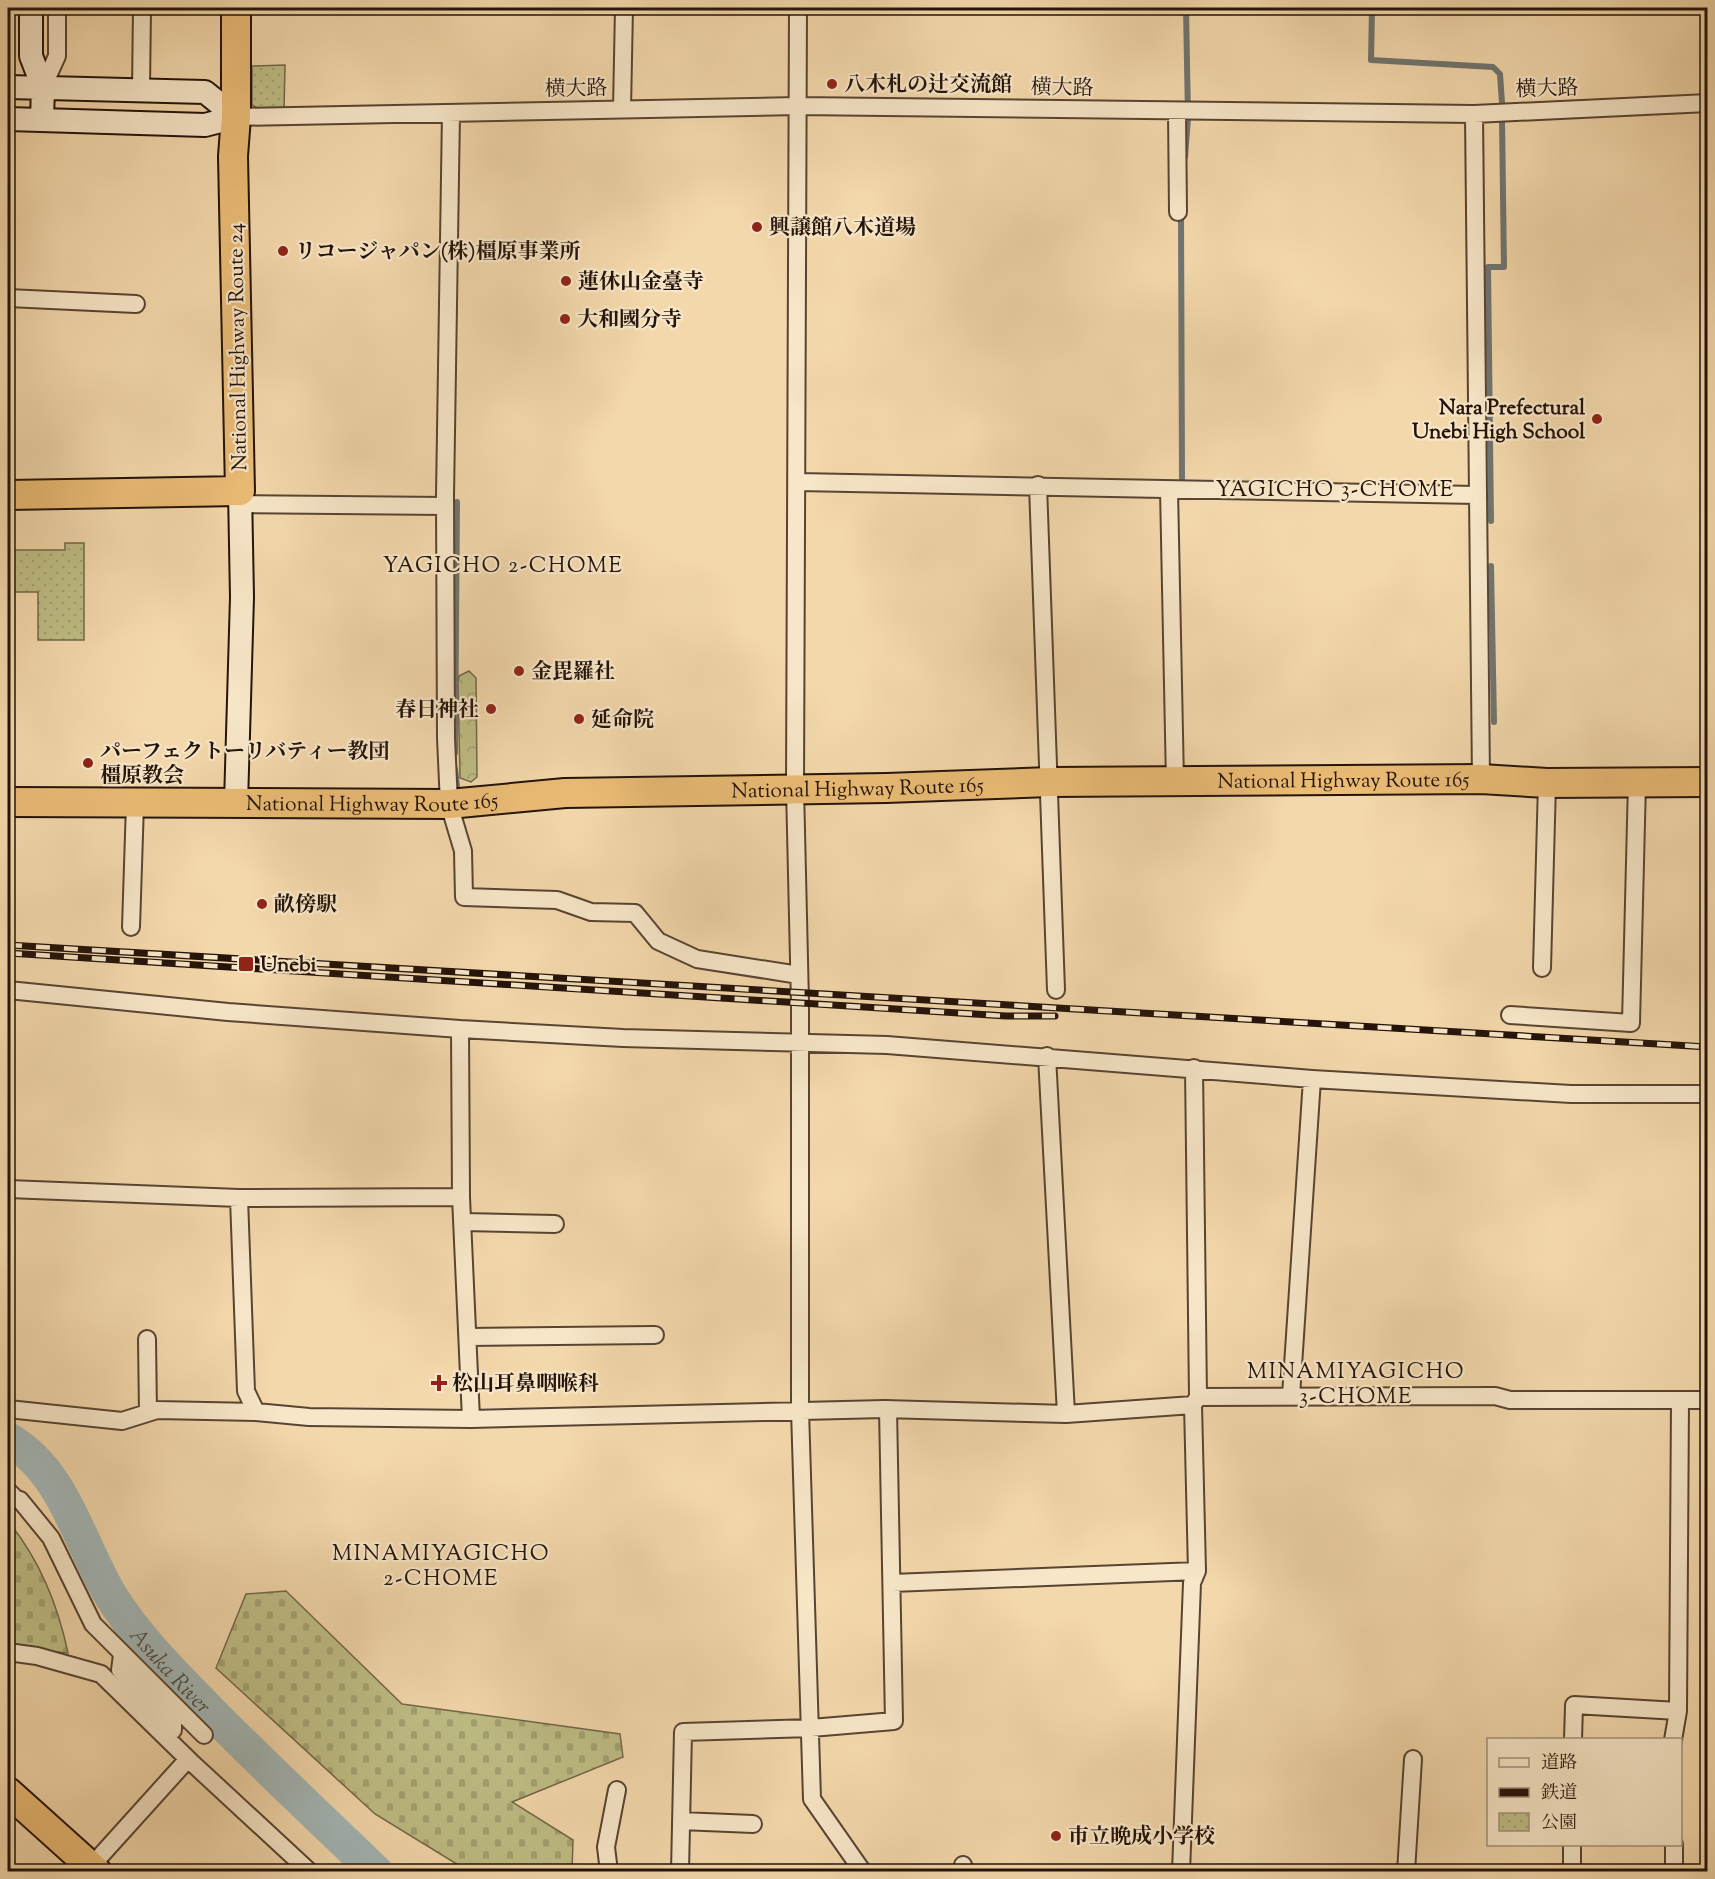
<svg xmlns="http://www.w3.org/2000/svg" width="1715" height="1879" font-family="'Sorts Mill Goudy','Noto Serif JP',serif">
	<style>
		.forest { fill: url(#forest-crowns); stroke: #726848; stroke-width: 1.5 }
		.cemetery { fill: url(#cemetery-stones); stroke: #726848; stroke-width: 1.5 }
		.park { fill: url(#park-dots); stroke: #726848; stroke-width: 1.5 }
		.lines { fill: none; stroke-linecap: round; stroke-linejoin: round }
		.stream { stroke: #707571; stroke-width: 6 }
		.river { stroke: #a2b6b6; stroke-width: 34 }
		.street-casing { stroke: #584432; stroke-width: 20 }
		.secondary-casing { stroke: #241309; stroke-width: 26 }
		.highway-casing { stroke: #241309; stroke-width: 32 }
		.street { stroke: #f7e6c8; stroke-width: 16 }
		.secondary { stroke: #f7e6c8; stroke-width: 22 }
		.highway { stroke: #eabc76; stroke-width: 28 }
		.rail-casing { stroke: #241309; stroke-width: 7 }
		.rail { stroke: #f7e6c8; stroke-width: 4.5; stroke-dasharray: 14; stroke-linecap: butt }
		.poi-dot { fill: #8f2418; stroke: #f7e6c8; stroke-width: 2 }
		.labels { text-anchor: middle; stroke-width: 4.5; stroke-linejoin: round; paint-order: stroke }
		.poi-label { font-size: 21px; font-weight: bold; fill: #241309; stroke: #f7e6c8; text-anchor: start }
		.street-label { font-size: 21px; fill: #241309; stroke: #f7e6c8 }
		.neighbourhood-label { font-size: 22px; letter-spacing: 1.5px; fill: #241309; stroke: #f7e6c8 }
		.water-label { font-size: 22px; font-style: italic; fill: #504c46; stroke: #f7e6c8 }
	</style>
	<defs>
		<pattern id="forest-crowns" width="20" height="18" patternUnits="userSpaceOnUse" patternTransform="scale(1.5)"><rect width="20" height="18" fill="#bfbe86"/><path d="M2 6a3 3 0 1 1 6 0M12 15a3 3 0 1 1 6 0" fill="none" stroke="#a4a272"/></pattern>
		<pattern id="cemetery-stones" width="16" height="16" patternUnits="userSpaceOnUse" patternTransform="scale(1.5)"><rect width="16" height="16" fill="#bfbe86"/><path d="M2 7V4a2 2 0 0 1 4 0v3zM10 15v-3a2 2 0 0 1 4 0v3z" fill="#a4a272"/></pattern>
		<pattern id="park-dots" width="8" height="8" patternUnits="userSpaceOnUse" patternTransform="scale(1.5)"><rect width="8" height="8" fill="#bfbe86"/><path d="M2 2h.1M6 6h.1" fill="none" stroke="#a4a272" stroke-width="1.8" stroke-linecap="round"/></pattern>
	</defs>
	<rect width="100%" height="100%" fill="#f3d8ab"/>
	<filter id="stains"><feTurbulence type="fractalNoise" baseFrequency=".00333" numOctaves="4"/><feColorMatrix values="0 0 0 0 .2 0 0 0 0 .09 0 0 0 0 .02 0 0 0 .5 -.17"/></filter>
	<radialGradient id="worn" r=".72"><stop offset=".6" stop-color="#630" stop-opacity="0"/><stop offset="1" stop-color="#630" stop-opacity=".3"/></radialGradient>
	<!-- forest -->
	<path class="forest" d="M469 671 476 678 477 777 471 782 460 778 458 683 459 676Z"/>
	<!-- cemetery -->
	<path class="cemetery" d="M8 1521C39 1559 58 1605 68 1653L8 1647Z
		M286 1591 402 1704 620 1734 623 1757 512 1802 573 1840 572 1871H468L375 1814 216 1668 246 1594Z"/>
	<!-- park -->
	<path class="park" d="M285 65 284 111H263L252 105V66Z
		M8 532H10V550H65V543H84V640H38V592H8Z"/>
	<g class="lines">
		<!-- stream -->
		<path class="stream" d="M1372 8 1371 60 1493 67 1500 74 1502 103
			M1185 157 1188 118 1186 8
			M1181 212 1182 481
			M1491 521 1488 267H1504L1502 120
			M1491 566 1494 722
			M455 753 457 502
			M455 769 457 786"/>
		<!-- river -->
		<path class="river" id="s1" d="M8 1439C65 1472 79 1543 111 1596 137 1638 172 1672 206 1707 261 1763 319 1817 376 1872"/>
		<defs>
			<path id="street" d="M798 8 795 788 800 1003V1410L812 1799 863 1872
				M43 87 57 56V8
				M141 89 142 8
				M622 109 624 8
				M1177 111 1178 212
				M451 113 445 496 446 738 449 804 463 851 464 897 557 900 591 912 635 913 658 941 697 959 799 975
				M1474 114 1481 779
				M236 117 798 106 1474 114 1708 103
				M8 298 136 304
				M798 482 1476 495
				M1038 485 1056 990
				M1169 490 1175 782
				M240 504 445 506
				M131 927 135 804
				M1542 968 1547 783
				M8 990 228 1012 460 1029
				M1510 1015 1631 1023 1637 782
				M1047 1056 1066 1414
				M1194 1068 1198 1397
				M8 1189 239 1198 461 1197
				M239 1198 246 1391 256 1412 309 1417 471 1419 884 1409 1066 1414 1193 1405 1198 1397 1495 1396 1510 1400H1708
				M463 1222 555 1224
				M468 1337 655 1335
				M147 1339 148 1413
				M1291 1396 1312 1079
				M8 1409 122 1421 157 1410 256 1412
				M471 1419 461 1197 460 1029 623 1038 887 1045 1312 1079 1571 1094H1708
				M8 1491 16 1499 20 1500 51 1538 93 1624 204 1735
				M892 1583 1197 1571
				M8 1652 37 1656 101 1674 190 1761 310 1872
				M122 1655 120 1670 173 1724V1730L166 1737
				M1573 1740 1574 1705 1678 1711
				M1673 1740 1678 1711 1680 1400
				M681 1821 753 1824
				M86 1872 188 1759
				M609 1872 606 1847 617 1790
				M680 1872 683 1732 811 1728 894 1721 888 1409
				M962 1872 963 1865
				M1181 1872 1192 1583 1197 1571 1193 1405
				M1406 1872 1413 1759
				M1572 1872V1844
				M1674 1872V1844"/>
			<path id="secondary" d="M31 8V56L43 87 42 120
				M8 87 205 92 236 117
				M8 119 205 125 236 117
				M236 803 242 597 240 491"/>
			<g id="highway">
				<path d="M8 495 240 491 233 156 236 117V8"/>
				<path id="s2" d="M8 802 449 804 565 793 886 788 1050 782 1481 779 1547 783 1708 782"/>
				<path d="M8 1792 97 1872"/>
			</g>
		</defs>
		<!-- street casing -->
		<use href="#street" class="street-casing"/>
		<!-- secondary casing -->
		<use href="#secondary" class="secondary-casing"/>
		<!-- highway casing -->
		<use href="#highway" class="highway-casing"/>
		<!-- street -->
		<use href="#street" class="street"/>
		<!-- secondary -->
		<use href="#secondary" class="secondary"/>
		<!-- highway -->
		<use href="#highway" class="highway"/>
		<defs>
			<path id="rail" d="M8 945 1708 1047
				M8 953 1006 1016H1055"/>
		</defs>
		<!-- rail casing -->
		<use href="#rail" class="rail-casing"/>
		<!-- rail -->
		<use href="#rail" class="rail"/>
	</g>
	<!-- markers -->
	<g class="poi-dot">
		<circle cx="832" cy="84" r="6"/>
		<circle cx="757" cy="227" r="6"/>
		<circle cx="283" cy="251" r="6"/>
		<circle cx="566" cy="281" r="6"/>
		<circle cx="565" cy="319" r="6"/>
		<circle cx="1597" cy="419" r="6"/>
		<circle cx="519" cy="671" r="6"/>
		<circle cx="491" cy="709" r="6"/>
		<circle cx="579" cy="719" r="6"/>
		<circle cx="88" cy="763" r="6"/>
		<circle cx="262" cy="904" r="6"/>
		<rect x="238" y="956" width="16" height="16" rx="3"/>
		<path d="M436 1374h6v6h6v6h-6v6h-6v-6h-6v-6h6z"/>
		<circle cx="1056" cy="1836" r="6"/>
	</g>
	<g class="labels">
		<!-- poi labels -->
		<g class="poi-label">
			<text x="844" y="91">八木札の辻交流館</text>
			<text x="769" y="234">興譲館八木道場</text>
			<text x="295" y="258">リコージャパン(株)橿原事業所</text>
			<text x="578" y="288">蓮休山金臺寺</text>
			<text x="577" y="326">大和國分寺</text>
			<text x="1585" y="414" text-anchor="end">Nara Prefectural<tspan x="1585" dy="24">Unebi High School</tspan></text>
			<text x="531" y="678">金毘羅社</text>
			<text x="479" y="716" text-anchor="end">春日神社</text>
			<text x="591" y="726">延命院</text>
			<text x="100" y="758">パーフェクトーリバティー教団<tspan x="100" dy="24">橿原教会</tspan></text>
			<text x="274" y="911">畝傍駅</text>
			<text x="260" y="971">Unebi</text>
			<text x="452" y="1390">松山耳鼻咽喉科</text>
			<text x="1068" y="1843">市立晩成小学校</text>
		</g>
		<!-- street labels -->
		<g class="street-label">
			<text transform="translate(1062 87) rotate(1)" y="7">横大路</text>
			<text transform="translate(576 88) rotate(-1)" y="7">横大路</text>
			<text transform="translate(1547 88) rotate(-2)" y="7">横大路</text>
			<text transform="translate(237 347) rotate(-91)" y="7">National Highway Route 24</text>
			<text dy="7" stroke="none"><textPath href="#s2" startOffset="1336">National Highway Route 165</textPath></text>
			<text dy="7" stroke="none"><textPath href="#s2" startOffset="850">National Highway Route 165</textPath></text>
			<text dy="7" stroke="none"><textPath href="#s2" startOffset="364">National Highway Route 165</textPath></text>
		</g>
		<!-- neighbourhood labels -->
		<g class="neighbourhood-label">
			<text x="1335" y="496">YAGICHO 3-CHOME</text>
			<text x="503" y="572">YAGICHO 2-CHOME</text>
			<text x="1356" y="1378">MINAMIYAGICHO<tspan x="1356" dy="25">3-CHOME</tspan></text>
			<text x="441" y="1560">MINAMIYAGICHO<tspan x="441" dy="25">2-CHOME</tspan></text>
		</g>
		<!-- water labels -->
		<g class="water-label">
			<text dy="8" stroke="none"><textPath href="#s1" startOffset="286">Asuka River</textPath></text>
		</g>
	</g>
	<!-- margin -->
	<rect width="1715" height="1879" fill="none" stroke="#f3d8ab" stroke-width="30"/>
	<rect x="9" y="9" width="1697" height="1861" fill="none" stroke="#241309" stroke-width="3"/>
	<rect x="15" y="15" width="1685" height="1849" fill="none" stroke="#241309" stroke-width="1.5"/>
	<!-- legend -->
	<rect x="1487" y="1738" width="195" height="108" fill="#f7e6c8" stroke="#a3927c" stroke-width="1.5"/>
	<rect x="1499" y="1758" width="30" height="9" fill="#f7e6c8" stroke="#a3927c" stroke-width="1.5"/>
	<text x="1541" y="1768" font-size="18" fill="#241309">道路</text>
	<rect x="1499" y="1788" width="30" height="9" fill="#241309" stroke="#a3927c" stroke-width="1.5"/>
	<text x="1541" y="1798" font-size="18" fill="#241309">鉄道</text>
	<rect x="1499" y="1813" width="30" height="18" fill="url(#park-dots)" stroke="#a3927c" stroke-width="1.5"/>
	<text x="1541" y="1828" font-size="18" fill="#241309">公園</text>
	<rect width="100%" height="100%" filter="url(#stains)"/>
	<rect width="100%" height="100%" fill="url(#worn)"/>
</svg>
